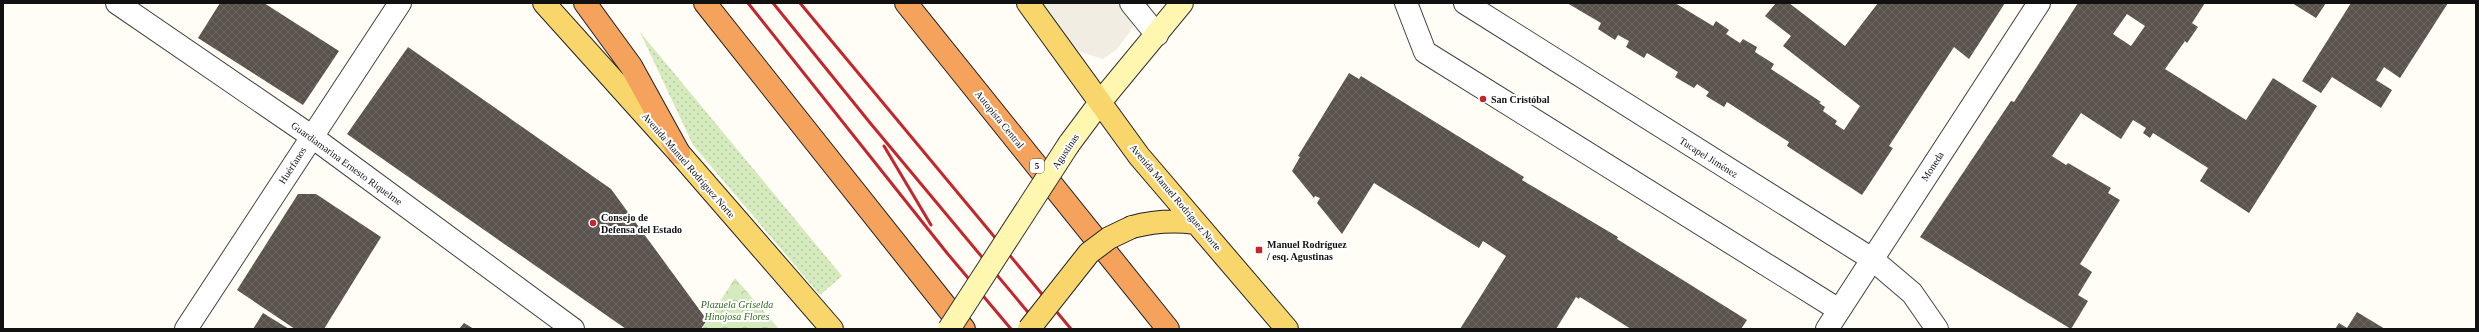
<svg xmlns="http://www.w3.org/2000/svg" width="2479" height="332" font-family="Georgia,serif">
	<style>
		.grass { fill: url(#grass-dots) }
		.park { fill: url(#park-crowns) }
		.plaza { fill: #f1ede2 }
		.building { fill: url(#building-cross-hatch); fill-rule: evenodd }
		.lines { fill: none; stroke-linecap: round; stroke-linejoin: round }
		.service-casing { stroke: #444; stroke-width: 24 }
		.minor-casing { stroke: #444; stroke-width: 24 }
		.tertiary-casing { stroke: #444; stroke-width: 24 }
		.secondary-casing { stroke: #333; stroke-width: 24 }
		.primary-casing { stroke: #222; stroke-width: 24 }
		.motorway-casing { stroke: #222; stroke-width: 24 }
		.service { stroke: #fff; stroke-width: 22 }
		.minor { stroke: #fff; stroke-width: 22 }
		.tertiary { stroke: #fff; stroke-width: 22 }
		.secondary { stroke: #fff6b0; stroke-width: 22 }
		.primary { stroke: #f9d66b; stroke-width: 22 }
		.motorway { stroke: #f5a25d; stroke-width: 22 }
		.rail { stroke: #c4262e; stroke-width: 3 }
		.secondary-bridge-casing { stroke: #333; stroke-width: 24; stroke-linecap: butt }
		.primary-bridge-casing { stroke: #222; stroke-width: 24; stroke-linecap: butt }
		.secondary-bridge { stroke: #fff6b0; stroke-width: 22 }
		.primary-bridge { stroke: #f9d66b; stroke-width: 22 }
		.poi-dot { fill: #c4262e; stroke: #fff; stroke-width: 1.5 }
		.labels { text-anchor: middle; stroke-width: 4; stroke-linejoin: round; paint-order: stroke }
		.shield { fill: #fff; stroke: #585858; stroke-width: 1 }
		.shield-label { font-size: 9px; font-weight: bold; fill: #111 }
		.poi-label { font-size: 10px; font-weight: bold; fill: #111; stroke: #fff; text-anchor: start }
		.street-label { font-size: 10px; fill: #111; stroke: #fff }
		.park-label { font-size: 10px; font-style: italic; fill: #2f6b1f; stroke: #fff }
	</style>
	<defs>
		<pattern id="grass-dots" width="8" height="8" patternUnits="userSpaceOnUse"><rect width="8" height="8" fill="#d5ebbd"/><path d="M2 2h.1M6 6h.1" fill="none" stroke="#b6c8a1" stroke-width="1.8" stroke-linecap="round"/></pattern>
		<pattern id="park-crowns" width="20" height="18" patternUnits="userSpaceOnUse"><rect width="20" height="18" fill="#d5ebbd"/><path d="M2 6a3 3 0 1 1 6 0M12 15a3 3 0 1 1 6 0" fill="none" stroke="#b6c8a1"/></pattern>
		<pattern id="building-cross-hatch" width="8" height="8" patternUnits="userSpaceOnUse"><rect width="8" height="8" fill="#5a524d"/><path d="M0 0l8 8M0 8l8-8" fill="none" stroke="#6d6662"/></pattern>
	</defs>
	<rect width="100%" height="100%" fill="#fffdf5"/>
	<!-- grass -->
	<path class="grass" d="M640 32 842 276 820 295 693 145Z"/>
	<!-- park -->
	<path class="park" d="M735 278 779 329H702Z"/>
	<!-- plaza -->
	<path class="plaza" d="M1038 3H1151L1117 49 1103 59 1063 46Z"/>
	<!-- building -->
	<path class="building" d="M220 3H264L339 51 303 105 198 38Z
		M1567 3H1675L1713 26 1716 21 1729 30 1726 34 1740 43 1743 39 1757 47 1755 52 1774 64 1771 69 1821 102 1819 103 1825 107 1823 111 1837 121 1835 124 1844 130 1860 106 1783 46 1791 36 1765 16 1776 3H1789L1845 46 1878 3H2005L1969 59 1954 47 1889 146 1893 148 1862 195 1787 146 1789 142 1727 102 1724 107 1706 96 1709 92 1697 84 1694 88 1675 77 1678 72 1647 53 1644 58 1626 47 1629 41 1618 35 1615 40 1598 29 1601 23Z
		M2078 3H2205L2192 23 2198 27 2187 43 2185 41 2165 69 2246 120 2273 78 2317 106 2249 213 2200 181 2208 168 2153 133 2150 138 2143 133 2146 128 2133 120 2121 139 2081 113 2052 156 2066 165 2068 163 2111 188 2108 193 2120 200 2080 264 2092 272 2078 295 2088 301 2071 329 1920 237 2011 101 2014 102ZM2127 14 2145 26 2131 46 2113 34Z
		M2292 3H2326L2316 18Z
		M2351 3H2448L2400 78 2384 67 2376 80 2392 90 2381 108 2332 77 2321 93 2302 81Z
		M408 47 611 189 707 320 701 329H626L347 134Z
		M1349 73 1359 79 1361 76 1524 177 1522 180 1618 237 1617 239 1747 320 1741 329H1631L1580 297 1579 299 1576 297 1556 329H1460L1506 256 1483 241 1479 248 1374 183 1342 234 1317 203 1320 198 1315 196 1314 198 1292 171 1300 157 1298 156Z
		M298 194H316L381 237 324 329H295L237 290Z
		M2357 312 2385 329H2335L2339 323 2347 328Z
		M263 313 289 329H253Z
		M464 323 474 329H459Z"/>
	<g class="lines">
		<defs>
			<path id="service" d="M1131 3 1157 35
				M1406 3 1425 52 1839 310"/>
			<path id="minor" d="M117 3 311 136 573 329
				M186 329 400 3"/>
			<path id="tertiary" d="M1465 3 1872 259 1912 293 1937 329
				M1827 329 2039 3"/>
			<path id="secondary" d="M1069 144 1101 101 1182 3"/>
			<path id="primary" d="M544 3 679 153 832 329
				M1028 3 1139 156 1287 329
				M1132 227C1154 221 1174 220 1196 223"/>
			<path id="motorway" d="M585 3 631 66 679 153
				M705 3 964 329
				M906 3 1168 329"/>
		</defs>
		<!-- service casing -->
		<use href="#service" class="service-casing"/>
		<!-- minor casing -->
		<use href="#minor" class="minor-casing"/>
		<!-- tertiary casing -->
		<use href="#tertiary" class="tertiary-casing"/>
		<!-- secondary casing -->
		<use href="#secondary" class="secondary-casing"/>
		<!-- primary casing -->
		<use href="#primary" class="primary-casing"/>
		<!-- motorway casing -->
		<use href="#motorway" class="motorway-casing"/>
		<!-- service -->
		<use href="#service" class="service"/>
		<!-- minor -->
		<use href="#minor" class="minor"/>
		<!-- tertiary -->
		<use href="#tertiary" class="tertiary"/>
		<!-- secondary -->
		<use href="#secondary" class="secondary"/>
		<!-- primary -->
		<use href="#primary" class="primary"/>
		<!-- motorway -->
		<use href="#motorway" class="motorway"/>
		<!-- rail -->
		<path class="rail" d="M748 3 947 253 1011 329
			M773 3 871 124 1042 329
			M800 3 1071 329
			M884 146 931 225"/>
		<defs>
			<path id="secondary-bridge" d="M949 329 1069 144"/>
			<path id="primary-bridge" d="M1029 329 1089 253 1109 238 1132 227"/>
		</defs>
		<!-- secondary-bridge casing -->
		<use href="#secondary-bridge" class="secondary-bridge-casing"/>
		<!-- primary-bridge casing -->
		<use href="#primary-bridge" class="primary-bridge-casing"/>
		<!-- secondary-bridge -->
		<use href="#secondary-bridge" class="secondary-bridge"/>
		<!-- primary-bridge -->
		<use href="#primary-bridge" class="primary-bridge"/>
	</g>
	<!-- markers -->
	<g class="poi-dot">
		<circle cx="1483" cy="99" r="4"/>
		<circle cx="593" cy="223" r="4"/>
		<rect x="1255" y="246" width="8" height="8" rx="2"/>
	</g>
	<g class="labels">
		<!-- shield labels -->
		<rect class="shield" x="1030" y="159" width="14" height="14" rx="3"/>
		<g class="shield-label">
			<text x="1037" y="169">5</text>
		</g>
		<!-- poi labels -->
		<g class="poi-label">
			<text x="1491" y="103">San Cristóbal</text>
			<text x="601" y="221">Consejo de<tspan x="601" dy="12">Defensa del Estado</tspan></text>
			<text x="1267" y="248">Manuel Rodríguez<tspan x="1267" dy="12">/ esq. Agustinas</tspan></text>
		</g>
		<!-- street labels -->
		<g class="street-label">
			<text transform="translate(1000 119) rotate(51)" y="4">Autopista Central</text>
			<text transform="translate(1065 151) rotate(-56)" y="4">Agustinas</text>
			<text transform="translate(1709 157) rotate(32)" y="4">Tucapel Jiménez</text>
			<text transform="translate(347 163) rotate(36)" y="4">Guardiamarina Ernesto Riquelme</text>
			<text transform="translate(292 165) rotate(-57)" y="4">Huérfanos</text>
			<text transform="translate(689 165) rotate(49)" y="4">Avenida Manuel Rodríguez Norte</text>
			<text transform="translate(1932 166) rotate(-57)" y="4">Moneda</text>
			<text transform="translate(1176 197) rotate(50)" y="4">Avenida Manuel Rodríguez Norte</text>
		</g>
		<!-- park labels -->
		<g class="park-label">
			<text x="737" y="308">Plazuela Griselda<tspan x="737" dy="12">Hinojosa Flores</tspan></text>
		</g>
	</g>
	<!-- border -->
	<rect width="2479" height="332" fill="none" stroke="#111111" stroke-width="8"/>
</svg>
